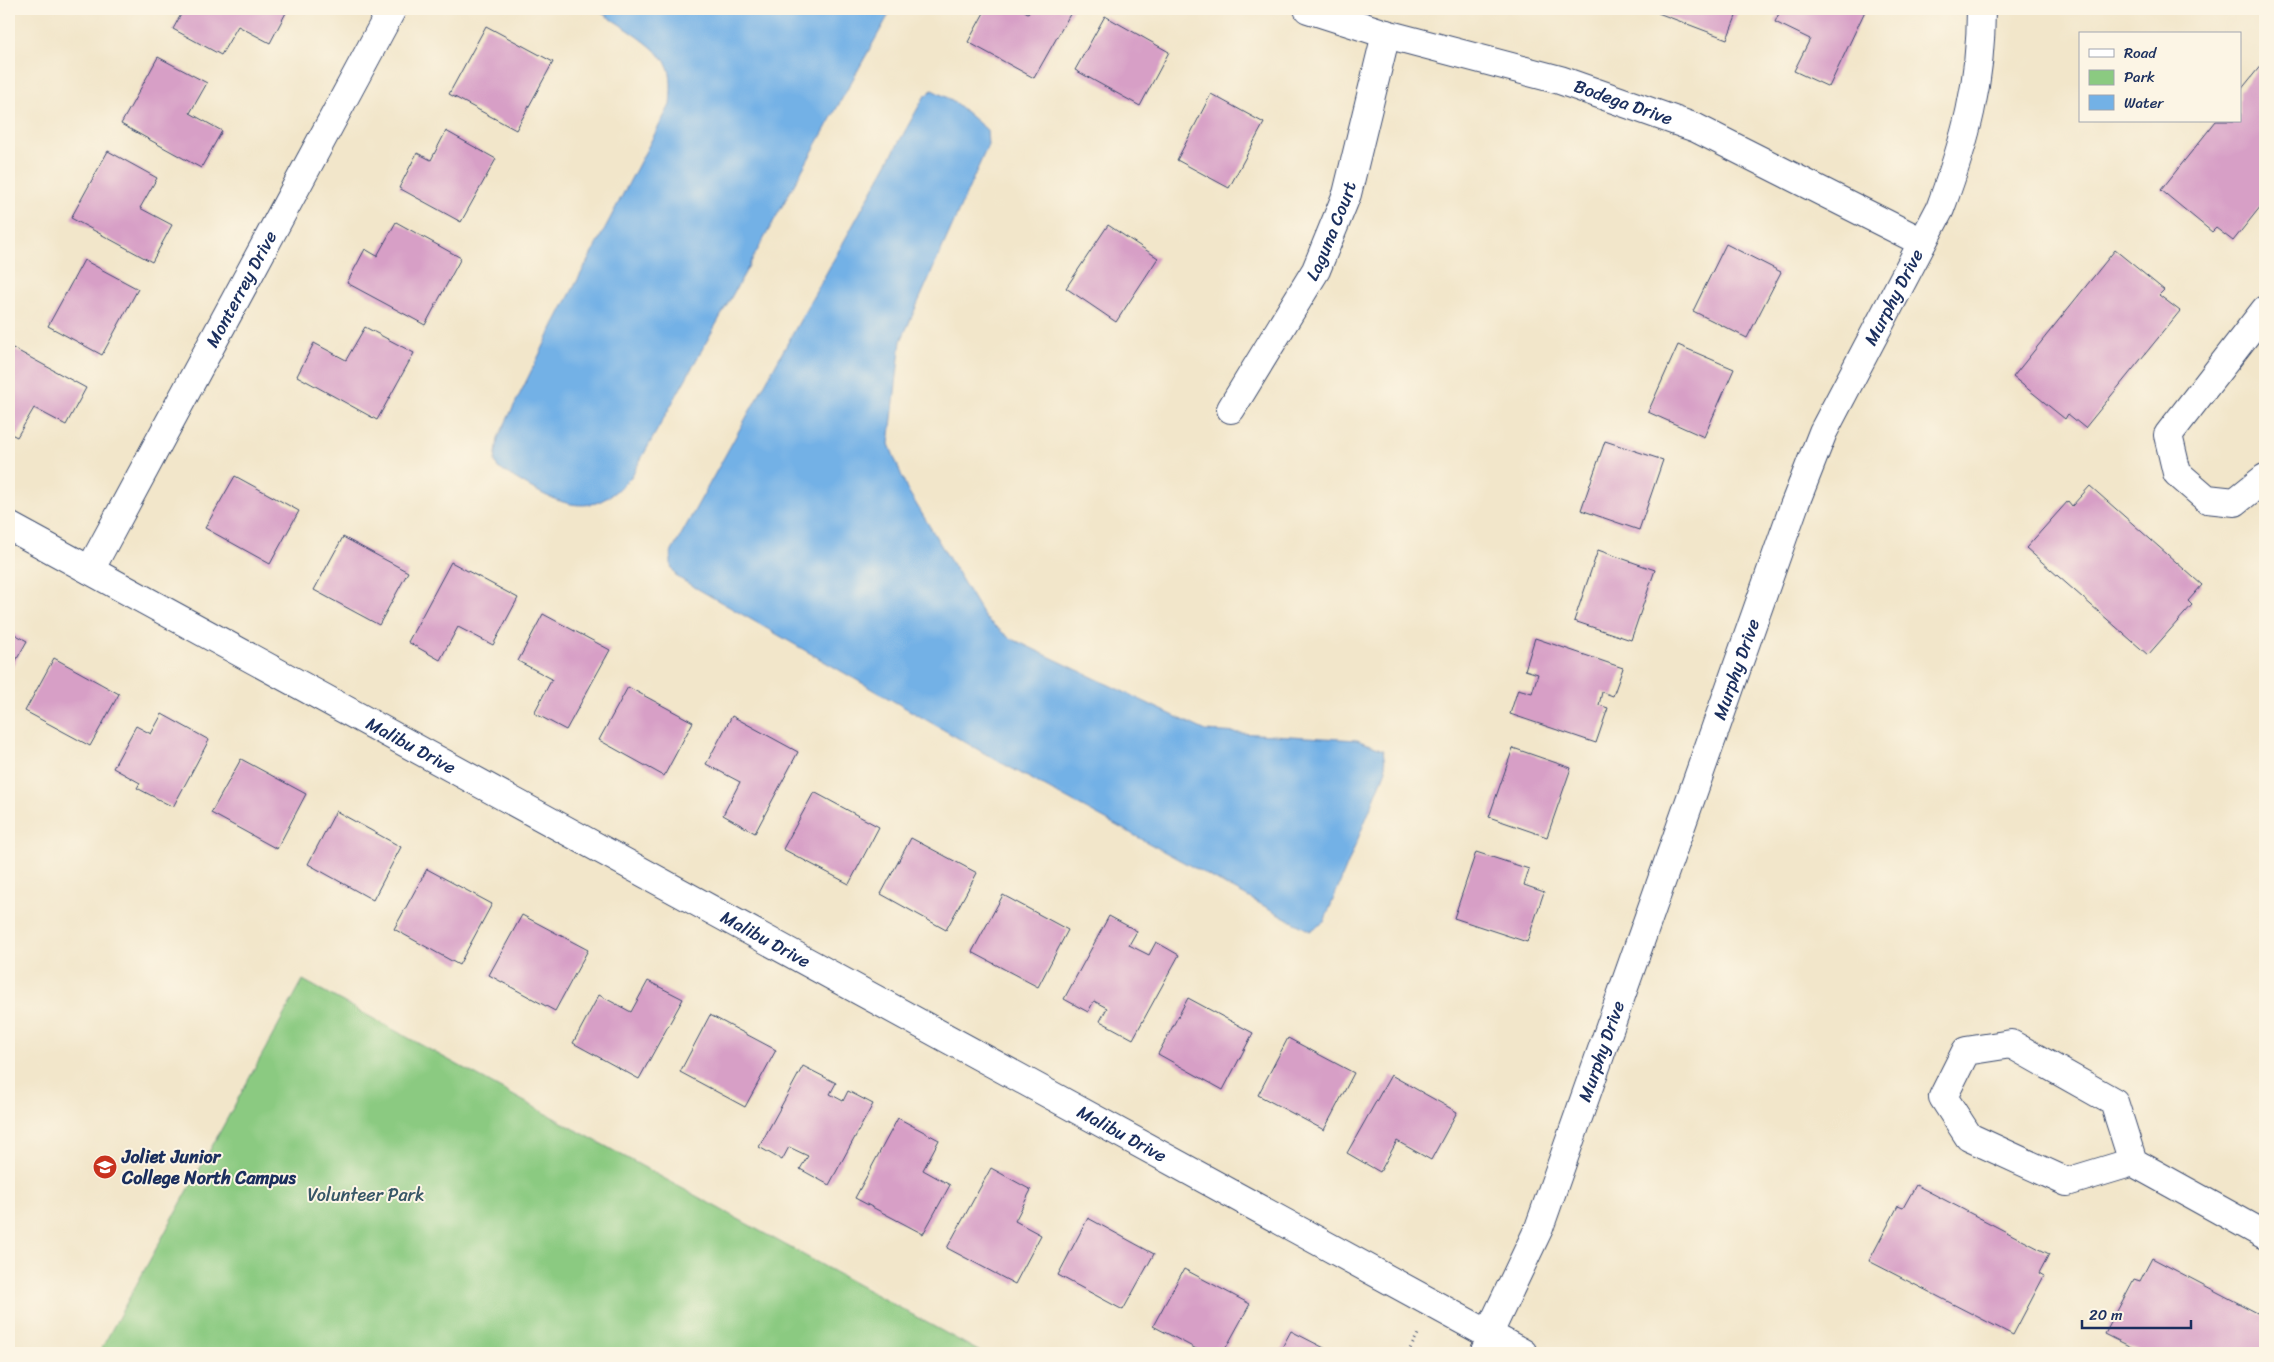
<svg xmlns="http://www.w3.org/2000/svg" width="2274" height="1362" font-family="Sriracha,sans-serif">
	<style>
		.green { fill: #8bca81; stroke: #537c70 }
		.water { fill: #73b1e6; stroke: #4770a2 }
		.building { fill: #d79fc6 }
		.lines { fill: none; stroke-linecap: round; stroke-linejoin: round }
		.service-casing { stroke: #3b4a6e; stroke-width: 21 }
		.minor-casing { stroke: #3b4a6e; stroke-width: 30 }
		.path { stroke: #3b4a6e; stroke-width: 3; stroke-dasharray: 1 4; stroke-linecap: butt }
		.service { stroke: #fff; stroke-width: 19 }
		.minor { stroke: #fff; stroke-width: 28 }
		.labels { text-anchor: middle; stroke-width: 4; stroke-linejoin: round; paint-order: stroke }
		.street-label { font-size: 18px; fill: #1b2f5e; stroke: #fcf5e5 }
		.poi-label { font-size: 18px; font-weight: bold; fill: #1b2f5e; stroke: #fcf5e5; text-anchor: start }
		.park-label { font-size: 18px; fill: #375667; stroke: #fcf5e5 }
	</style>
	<rect width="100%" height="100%" fill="#fcf5e5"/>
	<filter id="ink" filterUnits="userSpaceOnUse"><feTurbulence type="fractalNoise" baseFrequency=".02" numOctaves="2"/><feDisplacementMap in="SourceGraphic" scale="10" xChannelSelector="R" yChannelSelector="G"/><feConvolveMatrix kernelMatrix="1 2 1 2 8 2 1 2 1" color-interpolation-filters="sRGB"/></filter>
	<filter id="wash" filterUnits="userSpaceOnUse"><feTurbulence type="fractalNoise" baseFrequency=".0096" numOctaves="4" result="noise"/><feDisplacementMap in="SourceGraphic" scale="20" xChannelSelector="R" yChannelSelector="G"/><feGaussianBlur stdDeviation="1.12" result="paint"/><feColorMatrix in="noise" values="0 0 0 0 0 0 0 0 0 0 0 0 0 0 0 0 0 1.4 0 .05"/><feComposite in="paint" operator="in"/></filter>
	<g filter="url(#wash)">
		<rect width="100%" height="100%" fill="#f2e6ca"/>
		<!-- green -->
		<path class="green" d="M303 980 982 1353H99Z"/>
		<!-- water -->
		<path class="water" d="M596 9H892L631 477C621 487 610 498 596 503 563 513 525 483 498 468L495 461 498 438 556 321 670 105C671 93 673 74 666 63 652 42 616 23 596 9Z
			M932 90 952 100 987 130 988 145 901 341 889 444 907 489 985 618 1008 637 1206 731 1357 740 1383 750 1386 770 1324 922 1310 931 998 761 677 577 671 566V553L924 97Z"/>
		<g id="blocks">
			<!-- building -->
			<path class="building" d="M184 9H288L270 43 238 26 221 55 173 29Z
				M986 9H1021L1028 13 1031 9H1073L1034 78 968 42Z
				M1660 9H1739L1727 39 1658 13Z
				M1781 9H1866L1829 87 1794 71 1810 39 1775 22Z
				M1105 16 1169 52 1140 106 1075 70Z
				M486 26 553 62 516 130 449 94Z
				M158 57 207 83 190 113 222 131 201 168 121 124Z
				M2262 64 2265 66V201L2233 241 2216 228 2212 232 2161 190 2216 121H2240V91Z
				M1211 94 1264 123 1229 188 1177 160Z
				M446 131 496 159 461 222 399 188 417 153 431 160Z
				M108 151 157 178 140 208 172 225 152 262 71 218Z
				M396 222 461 258 425 325 347 283 365 249 377 256Z
				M1108 225 1158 258 1116 322 1066 288Z
				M1726 244 1781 272 1747 338 1693 311Z
				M2115 250 2164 290 2159 295 2180 311 2085 428 2068 414 2065 419 2013 377Z
				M84 260 138 289 102 355 48 326Z
				M365 327 414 353 377 420 297 376 314 343 346 360Z
				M1678 345 1734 369 1704 437 1648 412Z
				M9 346 86 388 66 425 34 408 17 437 9 433Z
				M1605 441 1663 460 1639 530 1581 510Z
				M235 476 299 511 270 564 205 528Z
				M2090 486 2202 585 2188 601 2192 605 2148 655 2026 548 2068 501 2072 506Z
				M343 537 408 572 379 625 314 590Z
				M1598 550 1655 570 1631 640 1574 621Z
				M451 562 518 598 493 645 458 627 440 660 408 642Z
				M543 614 610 650 566 730 534 713 552 679 518 661Z
				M9 631 27 641 9 673Z
				M1535 638 1623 668 1613 696 1602 692 1599 705 1608 708 1596 743 1510 714 1518 689 1532 693 1538 674 1525 670Z
				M54 658 119 694 90 746 25 711Z
				M628 687 693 722 664 776 599 740Z
				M162 714 209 740 173 807 137 788 140 783 113 768 136 726 151 734Z
				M732 716 798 752 755 833 723 815 740 782 706 764Z
				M1513 748 1571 768 1547 837 1489 817Z
				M241 759 306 794 277 849 211 813Z
				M814 792 879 827 849 884 783 849Z
				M336 811 401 847 373 900 308 864Z
				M911 838 977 873 946 930 881 894Z
				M1476 852 1529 869 1524 885 1544 892 1527 942 1454 918Z
				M427 869 492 904 459 965 394 929Z
				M1003 895 1068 930 1038 987 972 952Z
				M522 915 588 950 555 1011 489 975Z
				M1109 916 1137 931 1129 945 1149 955 1156 942 1179 955 1133 1039 1100 1021 1107 1008 1094 1001 1088 1012 1064 999Z
				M648 981 683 999 639 1079 573 1043 599 995 631 1012Z
				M1188 998 1253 1033 1223 1090 1158 1054Z
				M710 1015 776 1050 745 1107 680 1072Z
				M1288 1038 1354 1073 1324 1130 1258 1095Z
				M803 1066 836 1083 830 1094 843 1101 848 1091 873 1104 829 1185 800 1169 808 1156 789 1147 782 1160 759 1147Z
				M1391 1075 1457 1112 1431 1160 1397 1141 1380 1172 1347 1153Z
				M898 1118 939 1140 923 1170 950 1185 923 1234 855 1198Z
				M991 1168 1031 1190 1015 1221 1041 1235 1015 1284 947 1248Z
				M1916 1185 2049 1254 2039 1273 2044 1276 2013 1335 1869 1261 1898 1206 1903 1208Z
				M1088 1218 1154 1254 1123 1310 1058 1275Z
				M2152 1258 2265 1317V1353H2143L2105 1334 2134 1279 2140 1281Z
				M1184 1269 1250 1304 1223 1353H1204L1153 1326Z
				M1291 1331 1334 1353H1279Z"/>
		</g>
	</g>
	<g filter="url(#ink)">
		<use href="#blocks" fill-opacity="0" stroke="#3b4a6e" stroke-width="1"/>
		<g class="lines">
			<defs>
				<path id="service" d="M1479 1353 1488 1335"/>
				<g id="minor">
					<path id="s1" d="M1308 9 1386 34 1560 80 1696 128 1922 242"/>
					<path d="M2265 310 2168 435 2177 473 2207 499 2235 502 2265 478"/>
					<path id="s2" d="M1231 409 1316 270 1347 194 1386 34"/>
					<path id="s3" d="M9 526 1523 1353"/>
					<path id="s4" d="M90 570 392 9"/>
					<path d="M2133 1162 2067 1182 1969 1137 1943 1097 1966 1051 2011 1044 2114 1102 2133 1162 2265 1235"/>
					<path id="s5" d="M1488 1335 1539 1228 1794 506 1823 432 1940 209C1966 139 1981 84 1981 9"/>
				</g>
			</defs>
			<!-- service casing -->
			<use href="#service" class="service-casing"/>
			<!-- minor casing -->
			<use href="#minor" class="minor-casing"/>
			<!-- path -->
			<path class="path" d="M1408 1353 1419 1332"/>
			<!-- service -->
			<use href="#service" class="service"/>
			<!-- minor -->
			<use href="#minor" class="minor"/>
		</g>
	</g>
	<!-- icons -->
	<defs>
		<symbol id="university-disc" viewBox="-11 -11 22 22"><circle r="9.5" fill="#c8321e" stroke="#fcf5e5"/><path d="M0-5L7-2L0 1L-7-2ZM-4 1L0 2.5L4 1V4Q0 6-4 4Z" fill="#fff"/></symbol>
	</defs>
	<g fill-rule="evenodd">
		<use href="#university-disc" x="91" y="1153" width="28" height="28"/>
	</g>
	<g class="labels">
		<!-- street labels -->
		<g class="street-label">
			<text dy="6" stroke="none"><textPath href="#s1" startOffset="329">Bodega Drive</textPath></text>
			<text dy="6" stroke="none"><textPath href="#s2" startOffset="205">Laguna Court</textPath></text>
			<text dy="6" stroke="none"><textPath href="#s4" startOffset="319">Monterrey Drive</textPath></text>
			<text dy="6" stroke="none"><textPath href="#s5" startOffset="1116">Murphy Drive</textPath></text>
			<text dy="6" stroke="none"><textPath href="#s5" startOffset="711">Murphy Drive</textPath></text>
			<text dy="6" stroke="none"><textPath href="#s3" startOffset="458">Malibu Drive</textPath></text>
			<text dy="6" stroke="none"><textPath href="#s3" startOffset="862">Malibu Drive</textPath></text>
			<text dy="6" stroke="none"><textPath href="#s5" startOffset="306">Murphy Drive</textPath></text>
			<text dy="6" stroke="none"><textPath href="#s3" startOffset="1268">Malibu Drive</textPath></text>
		</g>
		<!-- poi labels -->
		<g class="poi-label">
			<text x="122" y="1163">Joliet Junior<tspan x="122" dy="21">College North Campus</tspan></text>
		</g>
		<!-- park labels -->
		<g class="park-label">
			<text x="366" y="1201">Volunteer Park</text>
		</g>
	</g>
	<!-- margin -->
	<rect width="2274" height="1362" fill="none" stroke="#fcf5e5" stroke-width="30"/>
	<!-- legend -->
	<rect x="2079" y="32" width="162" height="90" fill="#fcf5e5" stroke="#a2a6af"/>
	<rect x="2089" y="49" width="25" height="8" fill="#ffffff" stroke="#a2a6af"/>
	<text x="2124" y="58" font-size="15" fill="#1b2f5e">Road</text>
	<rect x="2089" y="70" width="25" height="15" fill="#8bca81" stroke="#a2a6af"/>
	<text x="2124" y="82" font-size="15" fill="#1b2f5e">Park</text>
	<rect x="2089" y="95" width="25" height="15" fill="#73b1e6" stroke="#a2a6af"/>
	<text x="2124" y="108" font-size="15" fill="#1b2f5e">Water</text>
	<!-- scale -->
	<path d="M2082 1320v8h109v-8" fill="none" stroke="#1b2f5e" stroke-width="2.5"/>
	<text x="2089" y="1320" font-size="15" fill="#1b2f5e" stroke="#fcf5e5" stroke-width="4" paint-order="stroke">20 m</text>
</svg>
